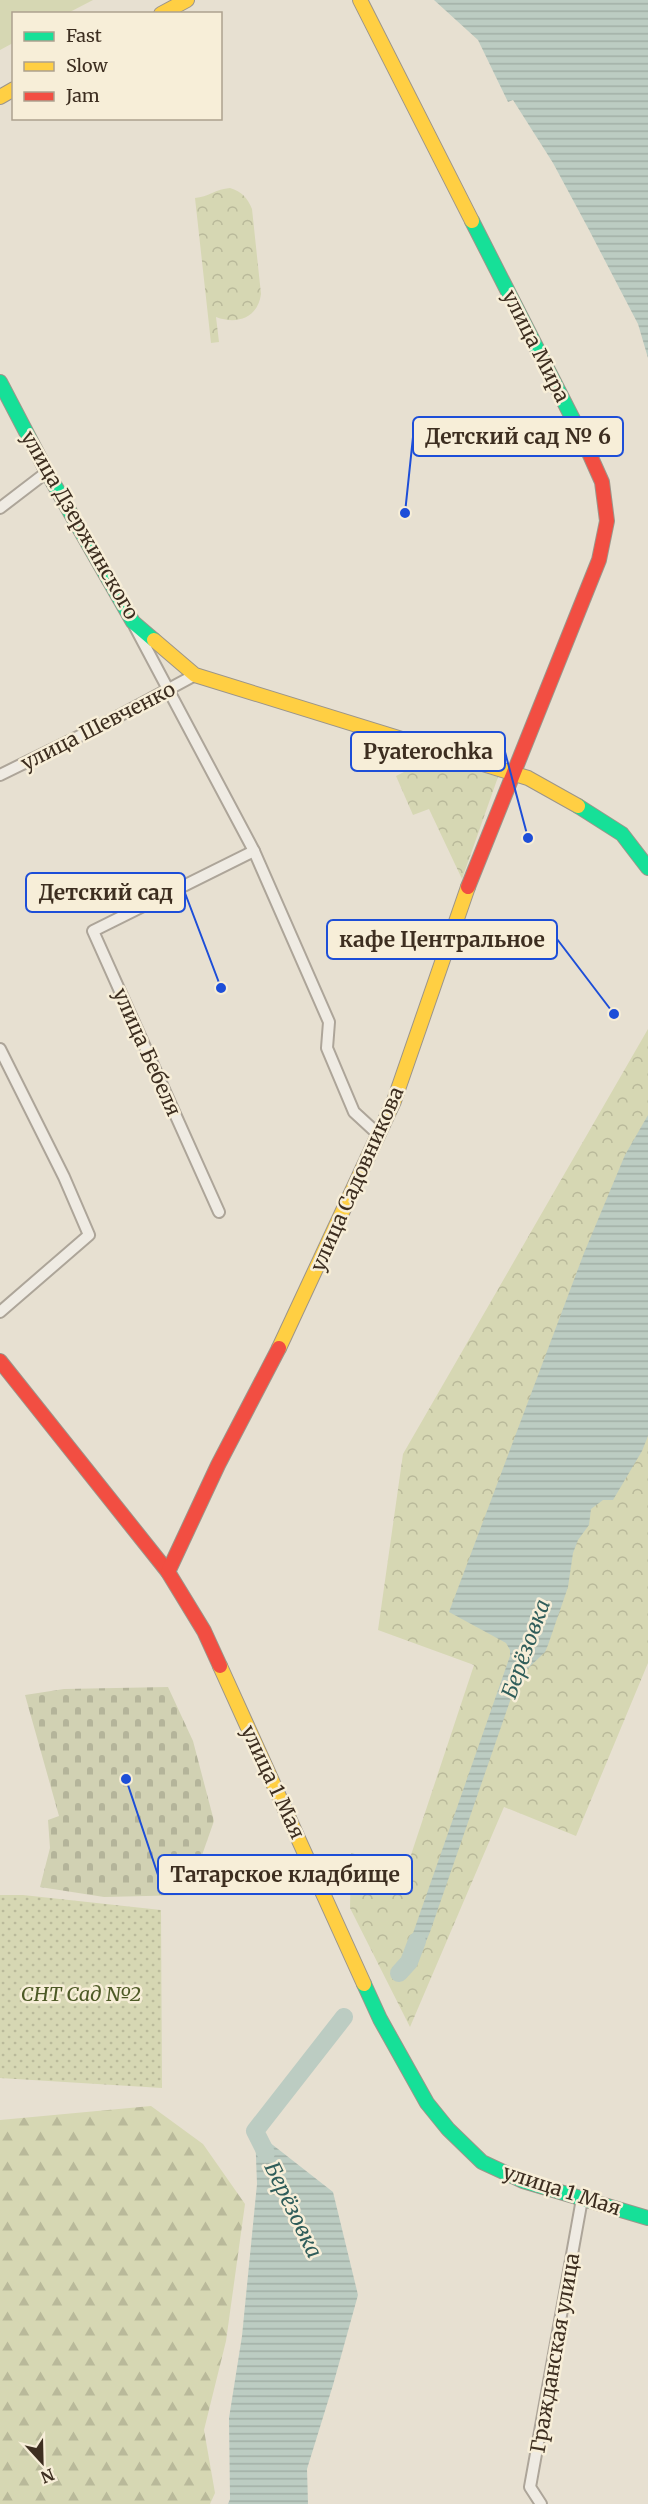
<svg xmlns="http://www.w3.org/2000/svg" width="648" height="2504" viewBox="0 0 648 2504" font-family="Merriweather,serif">
	<style>
		.grass { fill: url(#grass-dots) }
		.forest { fill: url(#forest-firs) }
		.cemetery { fill: url(#cemetery-stones) }
		.park { fill: url(#park-crowns) }
		.pitch { fill: #d6d7b3 }
		.water { fill: url(#water-rules) }
		.lines { fill: none; stroke-linecap: round; stroke-linejoin: round }
		.river { stroke: #bcccc2; stroke-width: 18 }
		.street-casing { stroke: #ada599; stroke-width: 14 }
		.fast-casing { stroke: #9c958a; stroke-width: 16 }
		.slow-casing { stroke: #9c958a; stroke-width: 16 }
		.jam-casing { stroke: #9c958a; stroke-width: 16 }
		.street { stroke: #efebe3; stroke-width: 10 }
		.fast { stroke: #16e098; stroke-width: 14 }
		.slow { stroke: #ffcf43; stroke-width: 14 }
		.jam { stroke: #f24e42; stroke-width: 14 }
		.labels { text-anchor: middle; stroke-width: 5; stroke-linejoin: round; paint-order: stroke }
		.street-label { font-size: 20px; fill: #3d2e20; stroke: #f7eed8 }
		.park-label { font-size: 20px; font-style: italic; fill: #4d5a26; stroke: #f7eed8 }
		.water-label { font-size: 21px; font-style: italic; fill: #2f5d5a; stroke: #f7eed8 }
		.leader { fill: none; stroke: #1d4ed8; stroke-width: 2 }
		.callout-dot { fill: #1d4ed8; stroke: #f7eed8; stroke-width: 2 }
		.callout { fill: #f7eed8; stroke: #1d4ed8; stroke-width: 2 }
		.callout-label { font-size: 21px; text-anchor: middle; font-weight: bold; fill: #3d2e20 }
	</style>
	<defs>
		<pattern id="grass-dots" width="8" height="8" patternUnits="userSpaceOnUse" patternTransform="scale(1.5)"><rect width="8" height="8" fill="#d6d7b3"/><path d="M2 2h.1M6 6h.1" fill="none" stroke="#b9b99a" stroke-width="1.8" stroke-linecap="round"/></pattern>
		<pattern id="forest-firs" width="22" height="20" patternUnits="userSpaceOnUse" patternTransform="scale(1.5)"><rect width="22" height="20" fill="#d6d7b3"/><path d="M5 1l3.5 6h-7zM16 11l3.5 6h-7z" fill="#b9b99a"/></pattern>
		<pattern id="cemetery-stones" width="16" height="16" patternUnits="userSpaceOnUse" patternTransform="scale(1.5)"><rect width="16" height="16" fill="#d1d1b3"/><path d="M2 7V4a2 2 0 0 1 4 0v3zM10 15v-3a2 2 0 0 1 4 0v3z" fill="#b4b49a"/></pattern>
		<pattern id="park-crowns" width="20" height="18" patternUnits="userSpaceOnUse" patternTransform="scale(1.5)"><rect width="20" height="18" fill="#d6d7b3"/><path d="M2 6a3 3 0 1 1 6 0M12 15a3 3 0 1 1 6 0" fill="none" stroke="#b9b99a"/></pattern>
		<pattern id="water-rules" width="6" height="5" patternUnits="userSpaceOnUse" patternTransform="scale(1.5)"><rect width="6" height="5" fill="#bcccc2"/><path d="M0 2.5h6" fill="none" stroke="#a2b0a6"/></pattern>
	</defs>
	<rect width="100%" height="100%" fill="#e7e0d1"/>
	<path class="grass" d="M0,1895h23l138,15 1,178 -162,-10z"/>
	<path class="forest" d="M151,2106l52,38 42,60 -19,137 -22,89 11,63 -5,11h-210v-384z"/>
	<path class="cemetery" d="M168,1687l25,54 21,80 -26,74 -84,2 -64,-10 10,-39 -2,-28 11,-4 -34,-121 39,-6z"/>
	<g class="park">
		<path d="M230,188c12,4 17,9 22,21l9,85c-3,24 -24,31 -45,23l3,25 -8,1 -16,-145c13,-1 21,-9 35,-10z"/>
		<path d="M434,757l64,20 -36,102 -33,-70 -16,6 -17,-39z"/>
		<path d="M648,1029v634l-72,173 -72,-29 -94,220 -60,-119 1,-55 56,14 67,-202 -96,-35 25,-176z"/>
	</g>
	<path class="pitch" d="M0,0h93l-25,13 -54,1 -1,29 -13,7z"/>
	<g class="water">
		<path d="M434,0h214v358l-10,-34 -50,-96 -35,-65 -40,-63 -5,2 -30,-62z"/>
		<path d="M648,1115v321l-6,15 -29,49h-10l-12,9 -2,16 -11,15 -5,13 -5,34 -20,58 -3,7 -27,26 -88,254 -14,33 -7,-3 -4,-6 105,-300v-6l-4,-7 -57,-31 135,-359 41,-98z"/>
		<path d="M255,2131l78,61 25,103 -25,90 -26,84 1,35h-80l2,-5 -1,-81 13,-82 15,-152z"/>
	</g>
	<g class="lines">
		<g class="river">
			<path d="M399,1973l10,-11 8,-21"/>
			<path d="M266,2153l-11,-22 89,-114"/>
		</g>
		<defs>
			<g id="street">
				<path d="M0,508l47,-36"/>
				<path d="M135,627l119,224 75,171 -2,26 27,64 25,23"/>
				<path d="M0,775l102,-50 93,-50"/>
				<path d="M0,1049l64,128 25,58 -89,77"/>
				<path d="M219,1212l-126,-281 161,-80"/>
				<path d="M541,2504l-11,-17 52,-288"/>
			</g>
			<g id="fast">
				<path d="M472,221l109,214"/>
				<path d="M0,382l47,90 86,150 21,18"/>
				<path d="M578,806l44,28 26,34"/>
				<path d="M364,1984l16,35 47,84 21,26 34,33 41,19 125,37"/>
			</g>
			<g id="slow">
				<path d="M360,0l112,221"/>
				<path d="M161,14l26,-14"/>
				<path d="M0,97l14,-8"/>
				<path d="M154,640l41,35 333,103 50,28"/>
				<path d="M279,1348l115,-247 74,-214"/>
				<path d="M220,1666l144,318"/>
			</g>
			<g id="jam">
				<path d="M468,887l131,-327 8,-39 -5,-39 -21,-47"/>
				<path d="M0,1361l168,211 36,59 16,35"/>
				<path d="M168,1572l50,-107 61,-117"/>
			</g>
		</defs>
		<use href="#street" class="street-casing"/>
		<use href="#fast" class="fast-casing"/>
		<use href="#slow" class="slow-casing"/>
		<use href="#jam" class="jam-casing"/>
		<use href="#street" class="street"/>
		<use href="#fast" class="fast"/>
		<use href="#slow" class="slow"/>
		<use href="#jam" class="jam"/>
	</g>
	<g class="labels">
		<g class="street-label">
			<text transform="translate(536 346) rotate(63)" y="7">улица Мира</text>
			<text transform="translate(80 525) rotate(60)" y="7">улица Дзержинского</text>
			<text transform="translate(98 726) rotate(-27)" y="7">улица Шевченко</text>
			<text transform="translate(147 1052) rotate(66)" y="7">улица Бебеля</text>
			<text transform="translate(357 1179) rotate(-66)" y="7">улица Садовникова</text>
			<text transform="translate(273 1782) rotate(65)" y="7">улица 1 Мая</text>
			<text transform="translate(562 2190) rotate(18)" y="7">улица 1 Мая</text>
			<text transform="translate(555 2353) rotate(-80)" y="7">Гражданская улица</text>
		</g>
		<g class="park-label">
			<text x="81" y="2001">СНТ Сад №2</text>
		</g>
		<g class="water-label">
			<text transform="translate(526 1649) rotate(-70)" y="7">Берёзовка</text>
			<text transform="translate(293 2210) rotate(64)" y="7">Берёзовка</text>
		</g>
	</g>
	<path class="leader" d="M405 513L413 437M528 838L505 752M221 988L185 893M614 1014L557 939M126 1779L158 1875"/>
	<g class="callout-dot">
		<circle cx="405" cy="513" r="6"/>
		<circle cx="528" cy="838" r="6"/>
		<circle cx="221" cy="988" r="6"/>
		<circle cx="614" cy="1014" r="6"/>
		<circle cx="126" cy="1779" r="6"/>
	</g>
	<g class="callout">
		<rect x="413" y="417" width="210" height="39" rx="6"/>
		<rect x="351" y="732" width="154" height="39" rx="6"/>
		<rect x="26" y="873" width="159" height="39" rx="6"/>
		<rect x="327" y="920" width="230" height="39" rx="6"/>
		<rect x="158" y="1855" width="254" height="39" rx="6"/>
	</g>
	<g class="callout-label">
		<text x="518" y="444">Детский сад № 6</text>
		<text x="428" y="759">Pyaterochka</text>
		<text x="106" y="900">Детский сад</text>
		<text x="442" y="947">кафе Центральное</text>
		<text x="285" y="1882">Татарское кладбище</text>
	</g>
	<rect x="12" y="12" width="210" height="108" fill="#f7eed8" stroke="#ada18e" stroke-width="1.5"/>
	<rect x="24" y="32" width="30" height="9" fill="#16e098" stroke="#ada18e" stroke-width="1.5"/>
	<text x="66" y="42" font-size="18" fill="#3d2e20">Fast</text>
	<rect x="24" y="62" width="30" height="9" fill="#ffcf43" stroke="#ada18e" stroke-width="1.5"/>
	<text x="66" y="72" font-size="18" fill="#3d2e20">Slow</text>
	<rect x="24" y="92" width="30" height="9" fill="#f24e42" stroke="#ada18e" stroke-width="1.5"/>
	<text x="66" y="102" font-size="18" fill="#3d2e20">Jam</text>
	<g transform="translate(42 2462) rotate(158)" stroke="#f7eed8" stroke-width="4.5" paint-order="stroke">
	<path d="M0-4.5L10 22L0 15L-10 22Z" fill="#3d2e20"/>
	<text y="-9" font-size="16" font-weight="bold" text-anchor="middle" fill="#3d2e20">N</text>
	</g>
</svg>
